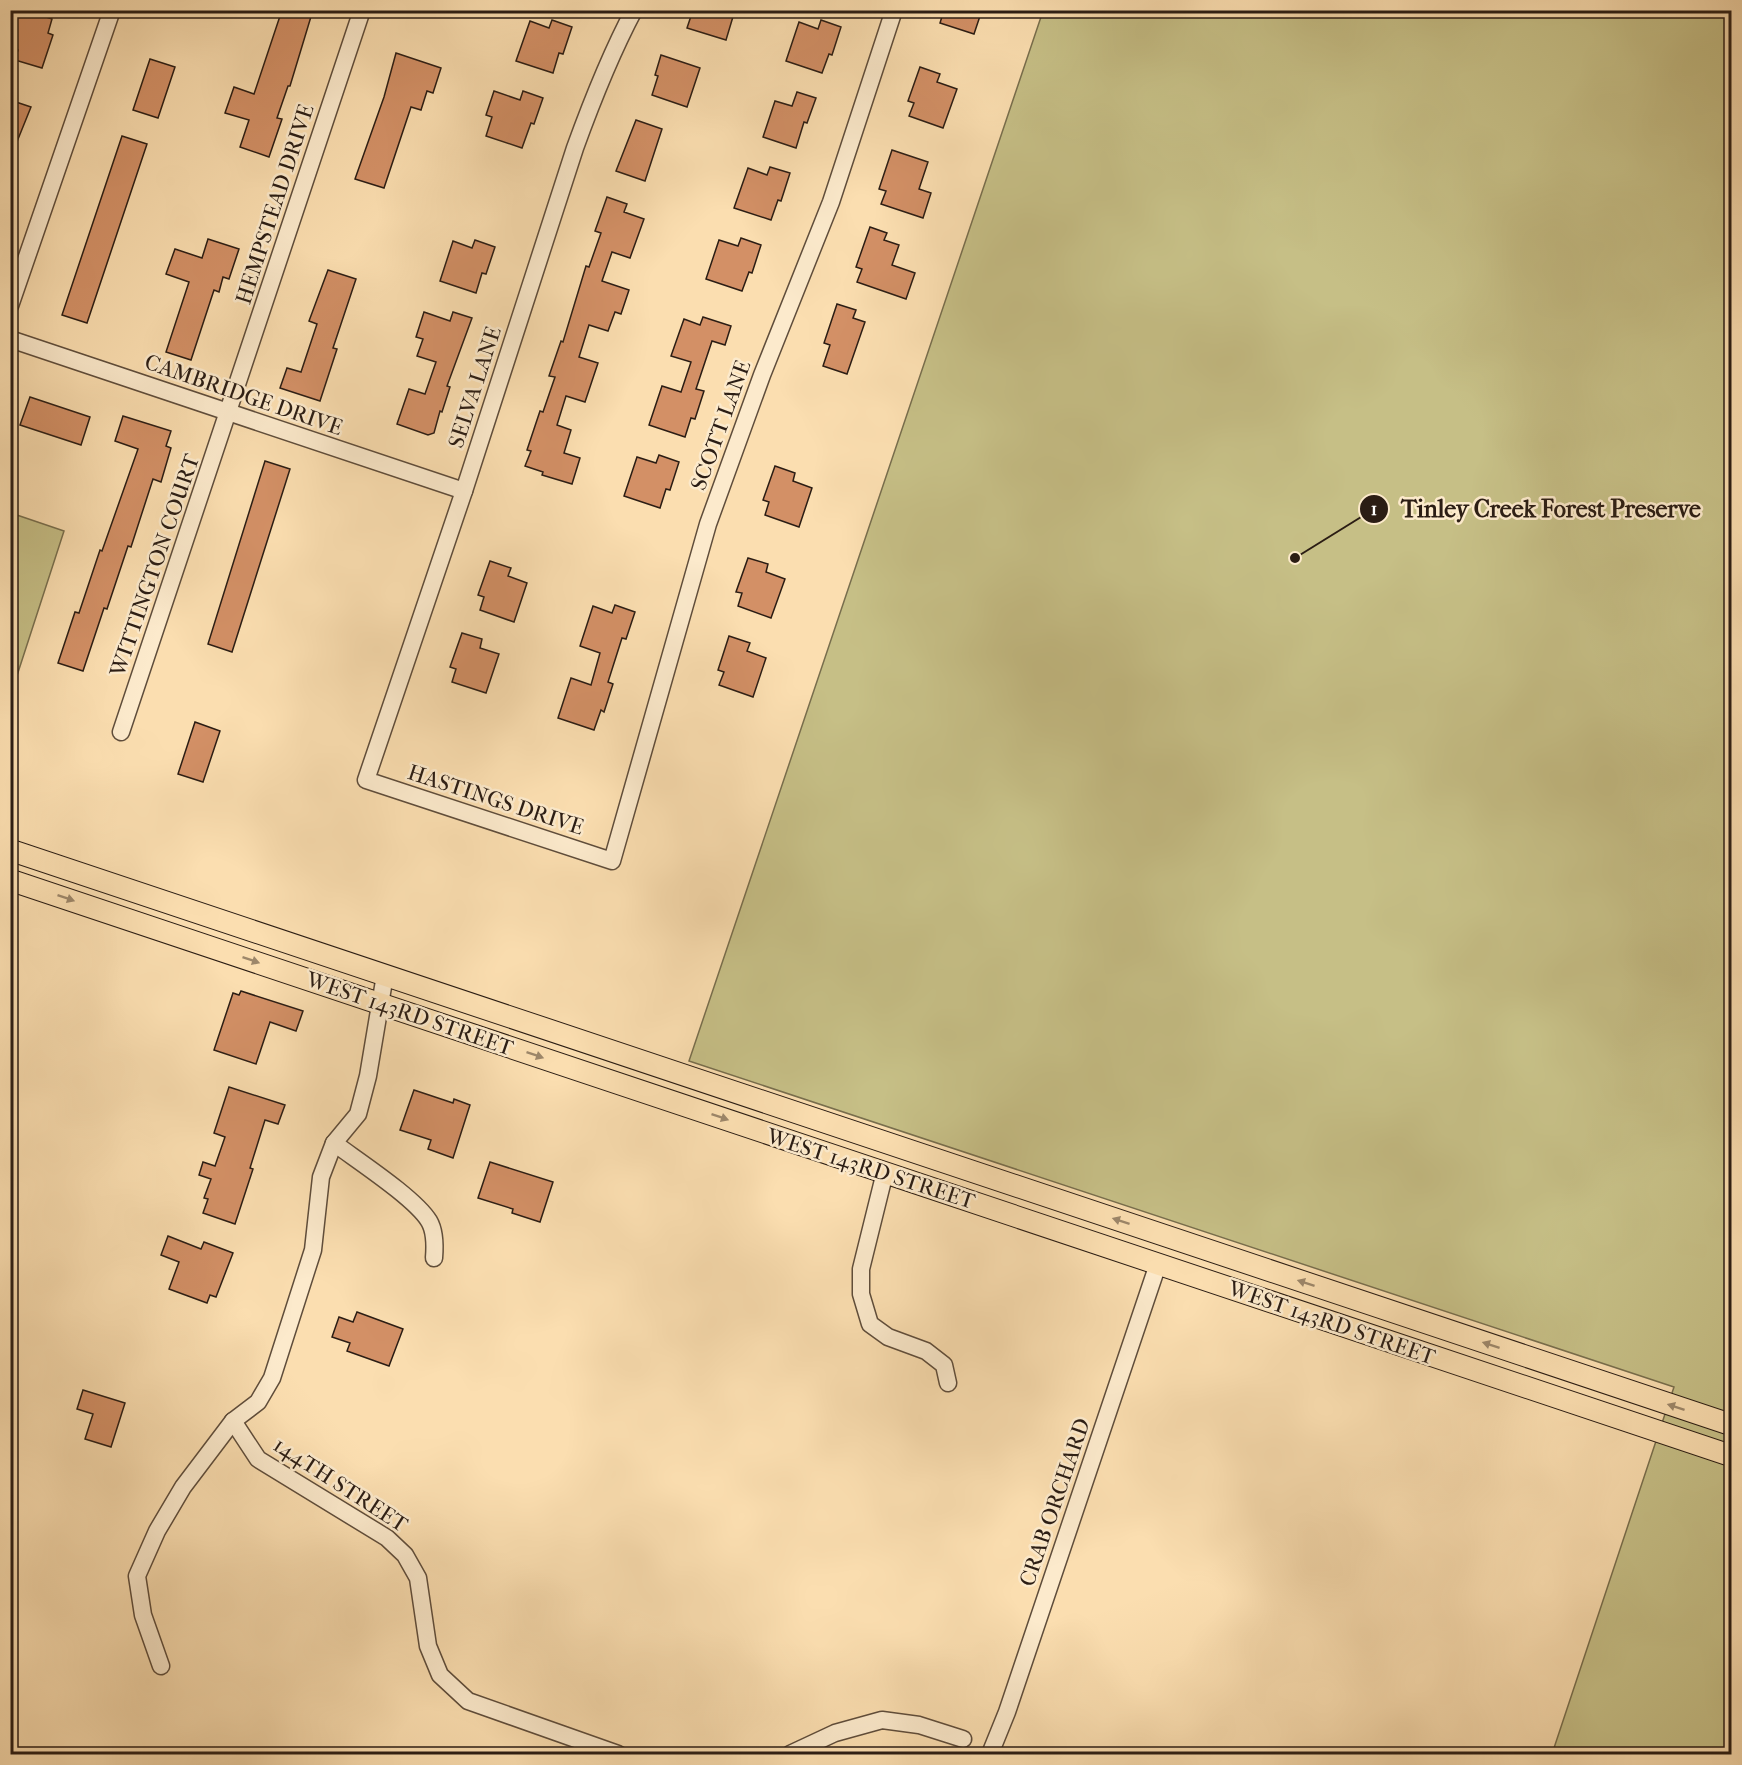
<svg xmlns="http://www.w3.org/2000/svg" width="1742" height="1765" viewBox="0 0 1742 1765" font-family="'IM FELL French Canon',serif">
	<style>
		.green { fill: #c6bf86; stroke: #786e4d; stroke-width: 1.5 }
		.building { fill: #d39066; stroke: #2b1d14; stroke-width: 1.5 }
		.lines { fill: none; stroke-linecap: round; stroke-linejoin: round }
		.minor-casing { stroke: #5f4d3b; stroke-width: 19 }
		.major-casing { stroke: #2b1d14; stroke-width: 23 }
		.minor { stroke: #fceacc; stroke-width: 16 }
		.major { stroke: #fbdeb0; stroke-width: 21 }
		.oneway { fill: #9d876a }
		.labels { text-anchor: middle; stroke-width: 5; stroke-linejoin: round; paint-order: stroke }
		.street-label { font-size: 22px; fill: #2b1d14; stroke: #fceacc }
		.leader { fill: none; stroke: #2b1d14; stroke-width: 2 }
		.callout-dot { fill: #2b1d14; stroke: #fceacc; stroke-width: 2 }
		.mark-label { font-size: 18px; text-anchor: middle; font-weight: bold; fill: #fff }
		.callout-label { font-size: 24px; text-anchor: middle; font-weight: bold; fill: #2b1d14; stroke: #fceacc; stroke-width: 5; stroke-linejoin: round; paint-order: stroke }
	</style>
	<rect width="100%" height="100%" fill="#fbdeb0"/>
	<filter id="stains"><feTurbulence type="fractalNoise" baseFrequency=".00333" numOctaves="4"/><feColorMatrix values="0 0 0 0 .2 0 0 0 0 .09 0 0 0 0 .02 0 0 0 .5 -.17"/></filter>
	<radialGradient id="worn" r=".72"><stop offset=".6" stop-color="#630" stop-opacity="0"/><stop offset="1" stop-color="#630" stop-opacity=".3"/></radialGradient>
	<g class="green">
		<path d="M1043,11h688v1743h-179l122,-367 -985,-326z"/>
		<path d="M11,513l53,18 -53,163 -1,-181z"/>
	</g>
	<g class="building">
		<path d="M19,10h7l26,9 -4,14 5,2 -11,33 -27,-8 3,-10 -8,-2v-11z"/>
		<path d="M282,10h31l-23,76h-2l-11,32 5,1 -13,38 -29,-10 9,-27 -24,-7 9,-26 20,7z"/>
		<path d="M693,10h42l-9,30 -39,-12z"/>
		<path d="M944,10h38l-8,24 -34,-11z"/>
		<path d="M552,20l20,7 -9,27 -4,-1 -6,20 -37,-12 14,-40 19,7z"/>
		<path d="M821,20l20,7 -9,28 -3,-1 -7,19 -36,-12 13,-39 19,7z"/>
		<path d="M396,53l45,15 -8,25 -6,-2 -6,19 -10,-3 -27,81 -29,-9 29,-82z"/>
		<path d="M661,55l39,13 -13,39 -35,-12 6,-19 -3,-1z"/>
		<path d="M150,59l25,8 -17,51 -25,-8z"/>
		<path d="M920,67l20,7 -3,8 20,7 -14,39 -34,-12 5,-13 -6,-2z"/>
		<path d="M494,91l26,9 3,-9 20,7 -9,26 -3,-1 -9,25 -36,-12 6,-19 -6,-2z"/>
		<path d="M797,92l19,6 -9,25 -3,-1 -8,26 -33,-11 12,-36 17,5z"/>
		<path d="M10,100l21,7 -19,47h-2z"/>
		<path d="M636,120l26,9 -17,52 -29,-10z"/>
		<path d="M122,136l25,8 -60,179 -25,-8z"/>
		<path d="M892,150l36,12 -9,27 12,4 -8,25 -42,-14 5,-13 -7,-2z"/>
		<path d="M770,167l20,6 -9,28 -3,-1 -7,20 -37,-12 14,-40 19,7z"/>
		<path d="M607,197l20,7 -3,8 20,7 -14,39 -18,-6 -10,29 27,9 -8,24 -6,-2 -7,19 -19,-6 -10,32 19,6 -13,39 -19,-6 -9,29 14,5 -7,23 16,5 -8,26 -30,-9 1,-3 -18,-6 6,-15 -4,-1 13,-39 3,1 12,-35 -6,-1 12,-35 2,1 23,-76 3,1 12,-34 -6,-2z"/>
		<path d="M870,227l17,6 -3,7 15,5 -7,20 23,8 -9,26 -49,-17 5,-13 -6,-2z"/>
		<path d="M741,238l20,7 -9,28 -3,-1 -7,19 -36,-12 13,-39 19,6z"/>
		<path d="M208,239l31,10 -10,30 -6,-2 -4,15 -5,-2 -23,70 -25,-8 23,-70 -23,-8 9,-25 27,9z"/>
		<path d="M475,240l20,7 -9,27 -4,-1 -6,20 -36,-12 13,-40 19,7z"/>
		<path d="M328,270l28,9 -23,69 4,1 -17,52 -40,-13 7,-20 14,4 16,-48 -8,-3z"/>
		<path d="M837,304l19,6 -3,8 12,4 -18,52 -24,-8 7,-21 -6,-2z"/>
		<path d="M424,312l26,9 3,-9 19,6 -25,68 3,1 -8,25 -2,-1 -6,22 -6,2 -31,-11 12,-35 16,5 11,-32 -19,-6 6,-17 -7,-2z"/>
		<path d="M703,317l28,9 -6,19 -13,-4 -16,48 8,2 -9,28 -4,-1 -6,19 -36,-12 13,-39 19,6 10,-30 -20,-6 13,-37 16,6z"/>
		<path d="M30,397l60,20 -9,28 -61,-20z"/>
		<path d="M123,416l48,15 -5,15 5,2 -10,34 -8,-3 -22,68 -3,-1 -21,63 -3,-1 -21,63 -25,-8 17,-51 4,1 21,-63 2,1 36,-102 -23,-8z"/>
		<path d="M659,455l20,7 -9,28 -4,-1 -6,19 -36,-12 13,-39 19,6z"/>
		<path d="M265,461l25,8 -58,183 -24,-8z"/>
		<path d="M775,466l20,7 -2,8 19,7 -13,39 -34,-12 4,-13 -6,-2z"/>
		<path d="M748,558l20,6 -2,8 19,7 -14,39 -33,-12 4,-13 -6,-1z"/>
		<path d="M490,561l21,7 -3,8 19,7 -13,39 -34,-12 4,-13 -6,-2z"/>
		<path d="M615,605l20,7 -9,27 -4,-1 -14,44 5,2 -9,28 -3,-2 -7,20 -36,-12 13,-40 20,7 9,-32 -20,-7 13,-40 19,7z"/>
		<path d="M462,633l20,6 -2,9 19,6 -13,39 -34,-11 4,-13 -6,-2z"/>
		<path d="M729,636l21,7 -3,8 19,7 -13,39 -34,-12 5,-13 -6,-2z"/>
		<path d="M195,722l25,9 -17,51 -25,-8z"/>
		<path d="M241,991l62,20 -7,20 -26,-9 -14,42 -42,-14 19,-57 6,2z"/>
		<path d="M229,1087l56,18 -7,19 -13,-4 -15,48 3,1 -18,55 -32,-11 5,-14 -4,-1 7,-19 -12,-4 4,-13 12,4 10,-29 -11,-4z"/>
		<path d="M414,1090l39,13 1,-4 16,6 -17,53 -25,-9 3,-9 -31,-10z"/>
		<path d="M490,1162l63,20 -13,40 -28,-9 1,-4 -35,-11z"/>
		<path d="M168,1236l33,13 3,-7 29,11 -17,44 -6,-2 -3,8 -38,-14 10,-27 -18,-7z"/>
		<path d="M357,1312l46,17 -14,37 -42,-15 3,-8 -18,-6 7,-20 14,5z"/>
		<path d="M83,1390l42,13 -14,44 -26,-8 8,-25 -16,-5z"/>
	</g>
	<g class="lines">
		<defs>
			<g id="minor">
				<path d="M634,10c-24,45 -42,91 -59,138l-111,343 -98,289 246,81 96,-337 54,-149 69,-173 63,-192"/>
				<path d="M10,306l102,-296"/>
				<path d="M10,339l454,152"/>
				<path d="M121,732l241,-722"/>
				<path d="M334,1143c24,18 81,55 95,78 6,10 6,25 5,37"/>
				<path d="M885,1172l-24,97v25l9,30 18,13 38,14 18,14 4,18"/>
				<path d="M233,1421l25,38 129,79 18,17 13,23 10,68 12,29 28,26 150,53"/>
				<path d="M161,1666l-18,-51 -6,-39 20,-45 26,-44 50,-66 25,-19 14,-24 41,-128 8,-73 13,-34 24,-29 10,-38 17,-101"/>
				<path d="M790,1754l45,-21 47,-13 37,5 44,14"/>
				<path d="M990,1754l17,-42 151,-448"/>
			</g>
			<g id="major">
				<path d="M10,850l1722,575"/>
				<path d="M10,880l1722,576"/>
			</g>
		</defs>
		<use href="#minor" class="minor-casing"/>
		<use href="#major" class="major-casing"/>
		<use href="#minor" class="minor"/>
		<use href="#major" class="major"/>
	</g>
	<defs><path id="oneway-solid" d="M-6-.8H1V-3.2L6.5 0L1 3.2V.8H-6Z" transform="scale(1.5)"/></defs>
	<g class="oneway">
		<use href="#oneway-solid" transform="translate(66 898) rotate(19)"/>
		<use href="#oneway-solid" transform="translate(251 960) rotate(19)"/>
		<use href="#oneway-solid" transform="translate(535 1055) rotate(19)"/>
		<use href="#oneway-solid" transform="translate(720 1117) rotate(19)"/>
		<use href="#oneway-solid" transform="translate(1121 1221) rotate(-162)"/>
		<use href="#oneway-solid" transform="translate(1306 1283) rotate(-162)"/>
		<use href="#oneway-solid" transform="translate(1491 1345) rotate(-162)"/>
		<use href="#oneway-solid" transform="translate(1676 1407) rotate(-162)"/>
	</g>
	<g class="labels">
		<g class="street-label">
			<text transform="translate(274 204) rotate(-72)" y="8">HEMPSTEAD DRIVE</text>
			<text transform="translate(474 387) rotate(-72)" y="8">SELVA LANE</text>
			<text transform="translate(244 394) rotate(19)" y="8">CAMBRIDGE DRIVE</text>
			<text transform="translate(720 425) rotate(-70)" y="8">SCOTT LANE</text>
			<text transform="translate(154 565) rotate(-71)" y="8">WITTINGTON COURT</text>
			<text transform="translate(496 799) rotate(18)" y="8">HASTINGS DRIVE</text>
			<text transform="translate(410 1013) rotate(19)" y="8">WEST 143RD STREET</text>
			<text transform="translate(871 1168) rotate(18)" y="8">WEST 143RD STREET</text>
			<text transform="translate(1332 1322) rotate(19)" y="8">WEST 143RD STREET</text>
			<text transform="translate(341 1484) rotate(33)" y="8">144TH STREET</text>
			<text transform="translate(1054 1502) rotate(-71)" y="8">CRAB ORCHARD</text>
		</g>
	</g>
	<path class="leader" d="M1295 558L1374 509"/>
	<g class="callout-dot">
		<circle cx="1295" cy="558" r="6"/>
		<circle cx="1374" cy="509" r="15"/>
	</g>
	<g class="mark-label">
		<text x="1374" y="515">1</text>
	</g>
	<g class="callout-label">
		<text x="1551" y="517">Tinley Creek Forest Preserve</text>
	</g>
	<rect width="1742" height="1765" fill="none" stroke="#fbdeb0" stroke-width="36"/>
	<rect x="12" y="12" width="1718" height="1741" fill="none" stroke="#2b1d14" stroke-width="3"/>
	<rect x="18" y="18" width="1706" height="1729" fill="none" stroke="#2b1d14" stroke-width="1.5"/>
	<rect width="100%" height="100%" filter="url(#stains)"/>
	<rect width="100%" height="100%" fill="url(#worn)"/>
</svg>
